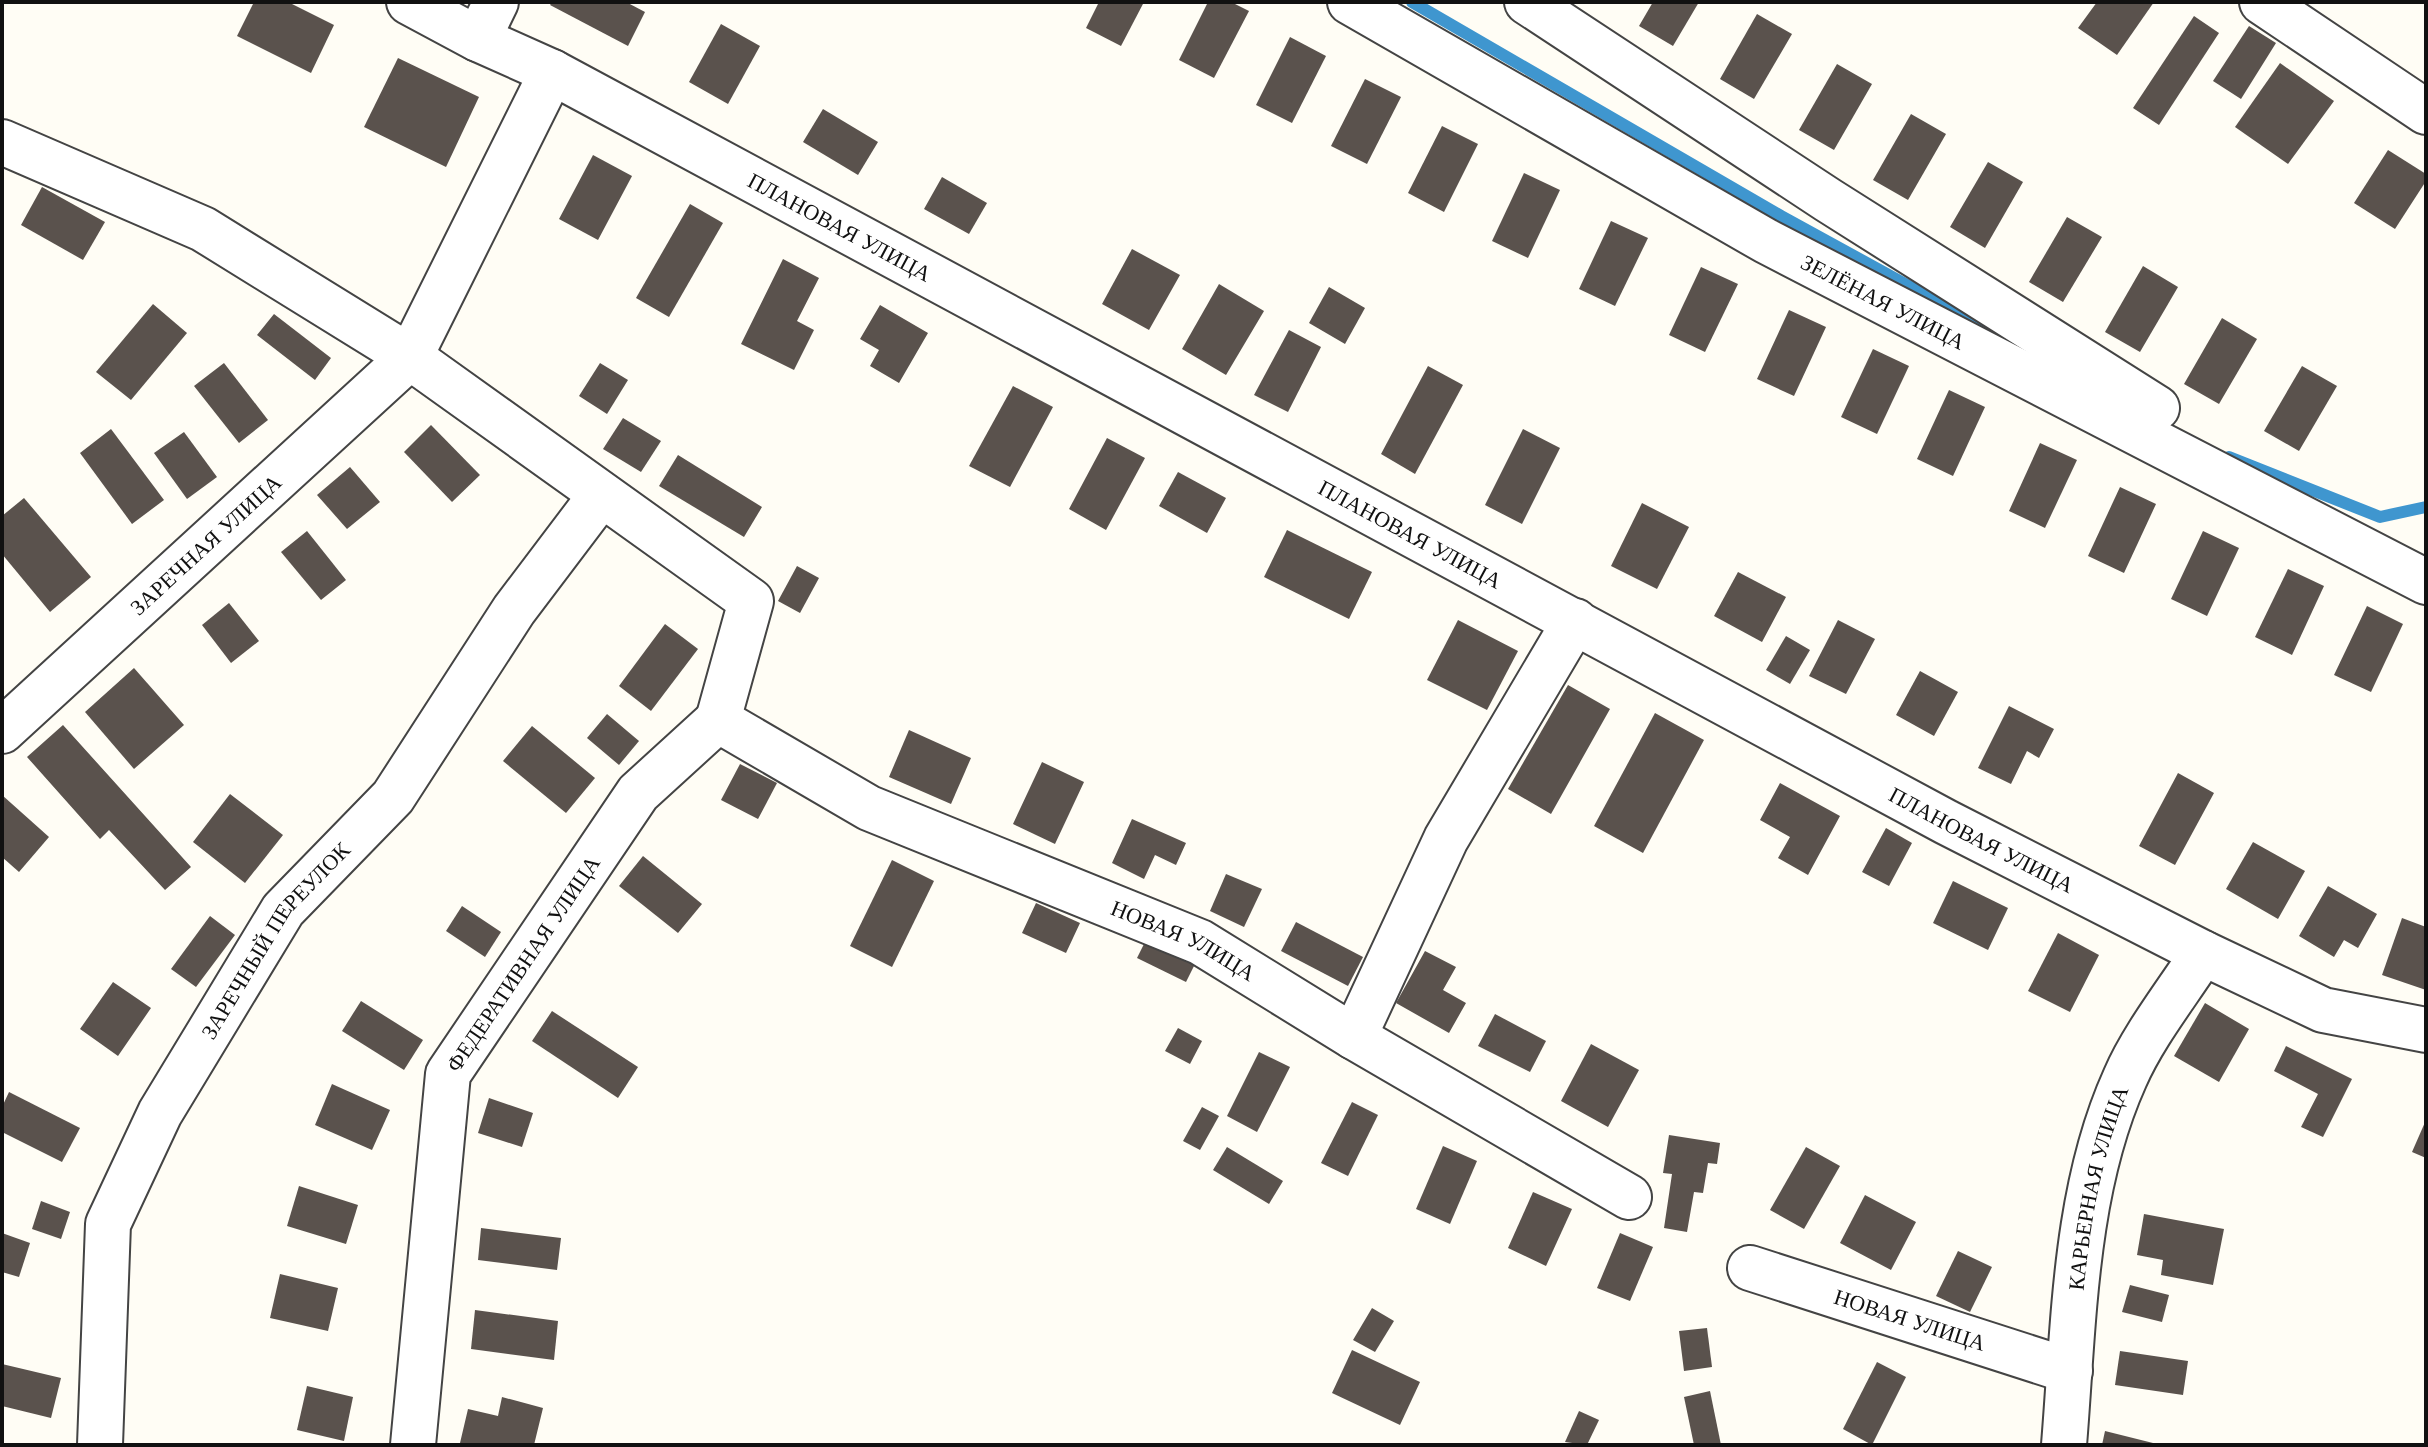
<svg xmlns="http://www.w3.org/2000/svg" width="2428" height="1447" viewBox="0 0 2428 1447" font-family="'Libre Baskerville',serif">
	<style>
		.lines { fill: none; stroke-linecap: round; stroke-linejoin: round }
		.stream { stroke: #3f96cf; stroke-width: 12 }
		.building { fill: #5a524d }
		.minor-casing { stroke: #444; stroke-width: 48 }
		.minor { stroke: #fff; stroke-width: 44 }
		.labels { text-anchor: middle; stroke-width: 8; stroke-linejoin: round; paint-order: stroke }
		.street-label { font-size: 22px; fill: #111; stroke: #fff }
	</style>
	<rect width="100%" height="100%" fill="#fffdf5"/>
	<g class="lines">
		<g class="stream">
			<path d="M1412,2l369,214 248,136"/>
			<path d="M2229,457l151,60 46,-10"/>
		</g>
	</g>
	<g class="building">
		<path d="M254,2h34l46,23 -23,48 -74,-37z"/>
		<path d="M552,2h74l19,10 -17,34 -78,-41z"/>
		<path d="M1099,2h45l-23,44 -35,-18z"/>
		<path d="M1208,2h23l18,9 -35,67 -35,-18z"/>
		<path d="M1653,2h46l-26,44 -34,-20z"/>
		<path d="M2097,2h57l-37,53 -39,-27z"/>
		<path d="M1757,14l35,20 -38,65 -34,-20z"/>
		<path d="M2194,16l25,17 -60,92 -26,-17z"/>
		<path d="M721,24l39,22 -32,58 -39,-22z"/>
		<path d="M2249,26l27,17 -35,56 -28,-18z"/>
		<path d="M1290,37l36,19 -34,67 -36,-18z"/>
		<path d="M398,58l81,39 -33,70 -82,-40z"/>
		<path d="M2280,63l54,38 -46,63 -53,-37z"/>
		<path d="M1837,64l35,20 -38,66 -35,-20z"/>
		<path d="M1365,79l36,18 -34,67 -36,-18z"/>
		<path d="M823,109l55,33 -20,33 -55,-33z"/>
		<path d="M1911,114l35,20 -38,66 -35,-20z"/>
		<path d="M1442,126l36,18 -34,68 -36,-19z"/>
		<path d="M2388,150l38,24v7l-31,48 -41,-26z"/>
		<path d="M593,155l39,21 -34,64 -39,-21z"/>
		<path d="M1988,162l35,20 -38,66 -35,-21z"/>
		<path d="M1524,173l36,17 -32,68 -36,-17z"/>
		<path d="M942,177l45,26 -18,31 -45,-25z"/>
		<path d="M42,187l63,35 -22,38 -62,-35z"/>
		<path d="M690,204l33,19 -54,94 -33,-19z"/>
		<path d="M2067,217l35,20 -39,65 -34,-20z"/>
		<path d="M1611,221l37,17 -33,68 -36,-17z"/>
		<path d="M1132,249l48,26 -31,55 -47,-26z"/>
		<path d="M783,259l36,19 -22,43 17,9 -20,40 -53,-26z"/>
		<path d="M2143,266l35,21 -38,65 -35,-20z"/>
		<path d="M1701,267l37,17 -33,68 -36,-17z"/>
		<path d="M1219,284l45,27 -38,64 -44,-26z"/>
		<path d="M1329,287l36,21 -20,36 -36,-21z"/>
		<path d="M153,304l34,29 -56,67 -35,-28z"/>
		<path d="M880,305l48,28 -29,50 -29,-17 9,-16 -19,-11z"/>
		<path d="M1789,310l37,17 -32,69 -37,-17z"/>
		<path d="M274,314l57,44 -16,22 -58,-45z"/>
		<path d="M2222,318l35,21 -38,65 -35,-20z"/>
		<path d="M1289,330l32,17 -33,65 -34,-17z"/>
		<path d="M1873,349l36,17 -32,68 -36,-17z"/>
		<path d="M224,363l44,57 -29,23 -45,-57z"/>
		<path d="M600,363l28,17 -21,34 -28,-18z"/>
		<path d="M1428,366l35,19 -48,89 -34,-20z"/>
		<path d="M2302,366l35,20 -38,65 -35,-20z"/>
		<path d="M1013,386l40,21 -43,80 -41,-21z"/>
		<path d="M1949,390l36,17 -32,69 -36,-17z"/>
		<path d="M623,418l38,23 -20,31 -38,-23z"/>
		<path d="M431,425l49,50 -28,27 -48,-50z"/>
		<path d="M111,429l53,71 -32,24 -52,-71z"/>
		<path d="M1523,429l37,19 -38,76 -37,-19z"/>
		<path d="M184,432l33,45 -30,22 -33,-46z"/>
		<path d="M1107,438l38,20 -39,72 -37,-21z"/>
		<path d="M2040,443l37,17 -32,68 -36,-17z"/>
		<path d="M678,455l84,52 -18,30 -85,-51z"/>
		<path d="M350,467l30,35 -33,27 -30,-34z"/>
		<path d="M1178,472l48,26 -19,35 -48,-27z"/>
		<path d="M2120,487l36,17 -32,69 -36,-17z"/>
		<path d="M24,498l67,79 -41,35 -48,-58v-38z"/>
		<path d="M1642,503l47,24 -32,62 -46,-23z"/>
		<path d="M1287,530l85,42 -23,47 -85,-42z"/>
		<path d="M307,531l39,49 -25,20 -40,-48z"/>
		<path d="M2203,531l36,17 -32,68 -36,-17z"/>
		<path d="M797,566l22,12 -19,35 -22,-12z"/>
		<path d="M2288,569l36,17 -32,69 -37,-18z"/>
		<path d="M1738,572l48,25 -24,45 -48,-26z"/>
		<path d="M229,603l30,38 -28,22 -29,-38z"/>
		<path d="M2367,606l36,18 -32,68 -37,-17z"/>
		<path d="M1458,620l60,31 -31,59 -60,-30z"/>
		<path d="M1838,620l37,19 -29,55 -37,-18z"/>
		<path d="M665,624l33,25 -47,62 -32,-25z"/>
		<path d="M1786,636l24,14 -20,34 -24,-14z"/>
		<path d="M134,668l50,57 -50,44 -49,-57z"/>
		<path d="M1920,671l38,21 -24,44 -38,-21z"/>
		<path d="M1568,685l42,24 -59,105 -43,-25z"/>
		<path d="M2009,706l45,23 -15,29 -12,-7 -16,33 -33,-16z"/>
		<path d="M1655,713l49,27 -61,113 -49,-27z"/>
		<path d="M607,714l32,27 -20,24 -32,-27z"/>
		<path d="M63,725l128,142 -26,23 -56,-60 -9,9 -73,-82z"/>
		<path d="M532,726l63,52 -29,35 -63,-52z"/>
		<path d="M909,730l62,28 -20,46 -62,-27z"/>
		<path d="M1042,762l42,20 -29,62 -42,-20z"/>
		<path d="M740,764l37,19 -19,36 -37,-19z"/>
		<path d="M2178,773l36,20 -39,72 -36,-19z"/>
		<path d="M1780,783l60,33 -32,59 -30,-17 12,-21 -30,-17z"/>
		<path d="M230,794l53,41 -38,48 -52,-41z"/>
		<path d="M2,795l47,42 -30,35 -17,-15z"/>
		<path d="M1132,819l54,24 -10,22 -21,-10 -11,24 -32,-16z"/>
		<path d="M1886,828l26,15 -23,43 -27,-14z"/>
		<path d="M2253,842l52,29 -27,48 -52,-30z"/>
		<path d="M643,856l59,48 -24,29 -59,-47z"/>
		<path d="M892,860l42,21 -42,86 -42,-21z"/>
		<path d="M1226,874l36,15 -18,38 -34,-16z"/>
		<path d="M1953,881l55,27 -20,42 -55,-27z"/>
		<path d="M2328,886l49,28 -19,34 -14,-8 -10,17 -35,-21z"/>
		<path d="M1036,903l44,20 -14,30 -44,-20z"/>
		<path d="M462,906l39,26 -16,25 -39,-26z"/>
		<path d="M210,916l25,19 -39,52 -25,-18z"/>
		<path d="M2402,918l24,9v63l-44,-15z"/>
		<path d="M1296,922l67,35 -15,29 -67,-35z"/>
		<path d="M2058,933l41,22 -29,57 -42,-21z"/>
		<path d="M1146,940l49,24 -9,18 -49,-24z"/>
		<path d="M1425,951l31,16 -13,23 23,13 -17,30 -53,-30z"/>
		<path d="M113,982l38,26 -33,48 -38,-27z"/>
		<path d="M361,1001l62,39 -19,30 -62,-39z"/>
		<path d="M2205,1003l44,26 -30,53 -45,-26z"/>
		<path d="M552,1011l86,56 -20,31 -86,-57z"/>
		<path d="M1495,1014l51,27 -16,31 -52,-26z"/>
		<path d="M1178,1028l24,13 -12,23 -25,-13z"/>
		<path d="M1591,1044l48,26 -31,57 -47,-26z"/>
		<path d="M2286,1046l66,33 -29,58 -22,-10 17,-33 -44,-23z"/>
		<path d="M1259,1052l31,15 -33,65 -30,-16z"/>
		<path d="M332,1084l58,26 -18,40 -57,-25z"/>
		<path d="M9,1092l71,36 -18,34 -60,-30v-25z"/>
		<path d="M489,1098l44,15 -11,34 -44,-14z"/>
		<path d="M1352,1102l26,13 -30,61 -27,-13z"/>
		<path d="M1202,1107l17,9 -19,34 -17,-9z"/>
		<path d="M2426,1120v38l-14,-6z"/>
		<path d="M1669,1135l51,8 -3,21 -9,-1 -5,30 -9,-1 -7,40 -23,-4 8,-54 -9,-1z"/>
		<path d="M1443,1146l34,15 -27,63 -34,-15z"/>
		<path d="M1227,1147l56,34 -14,23 -56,-34z"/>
		<path d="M1806,1147l34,19 -36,63 -34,-19z"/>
		<path d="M299,1186l59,19 -12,39 -59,-18z"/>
		<path d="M1533,1192l39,17 -26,57 -38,-18z"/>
		<path d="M1865,1195l51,27 -25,48 -51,-27z"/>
		<path d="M41,1201l29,11 -9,27 -29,-10z"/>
		<path d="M2144,1214l80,15 -11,56 -52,-10 2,-15 -26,-5z"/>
		<path d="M481,1228l80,10 -4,32 -79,-10z"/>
		<path d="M2,1233l28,10 -11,34 -17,-5z"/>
		<path d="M1620,1233l33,14 -23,54 -33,-13z"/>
		<path d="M1958,1251l34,16 -22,45 -34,-16z"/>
		<path d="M280,1274l58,14 -10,43 -58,-13z"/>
		<path d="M2130,1285l39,10 -7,27 -40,-10z"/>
		<path d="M1372,1308l22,13 -19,31 -22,-12z"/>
		<path d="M475,1310l83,11 -4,39 -83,-11z"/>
		<path d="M1707,1328l5,39 -28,4 -5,-40z"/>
		<path d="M1352,1350l68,32 -20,43 -68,-32z"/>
		<path d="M2120,1351l68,10 -5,34 -68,-10z"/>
		<path d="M1877,1362l29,15 -34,68 -29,-16z"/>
		<path d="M2,1364l59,14 -10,40 -49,-12z"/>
		<path d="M307,1386l46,11 -9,44 -47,-11z"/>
		<path d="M1710,1391l11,54h-27l-10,-48z"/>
		<path d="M502,1397l41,11 -9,37 -74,-2 8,-34 30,7z"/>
		<path d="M1579,1411l20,9 -12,25 -22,-3z"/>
		<path d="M2105,1431l52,13 -1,1h-54z"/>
	</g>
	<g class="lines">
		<defs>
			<g id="minor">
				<path id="s1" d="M409,2l69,37 74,33 1394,750 257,131 120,57 103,20"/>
				<path id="s2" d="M1350,2l416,239 660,341"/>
				<path d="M1527,2l301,198 329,208"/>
				<path d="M2262,2l164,110"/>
				<path d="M478,39l18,-37"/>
				<path d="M2,142l201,87 207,128 341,244 -33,119"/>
				<path id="s3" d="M718,720l151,88 331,134 154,95 275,160"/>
				<path id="s4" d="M2,731l408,-374 142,-285"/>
				<path d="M1354,1037l92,-198 129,-218"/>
				<path id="s5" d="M1750,1268l320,103"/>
				<path id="s6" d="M100,1445l8,-221 52,-111 123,-203 110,-113 121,-187 87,-115"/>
				<path id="s7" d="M413,1445l35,-371 190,-281 80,-73"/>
				<path id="s8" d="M2064,1445c10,-121 10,-254 61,-367 18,-42 53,-86 78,-125"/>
			</g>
		</defs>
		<use href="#minor" class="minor-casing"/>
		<use href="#minor" class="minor"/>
	</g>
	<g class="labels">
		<g class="street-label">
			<text dy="8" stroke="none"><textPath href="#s1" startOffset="486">ПЛАНОВАЯ УЛИЦА</textPath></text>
			<text dy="8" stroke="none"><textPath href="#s2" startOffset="612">ЗЕЛЁНАЯ УЛИЦА</textPath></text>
			<text dy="8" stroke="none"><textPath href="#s1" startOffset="1134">ПЛАНОВАЯ УЛИЦА</textPath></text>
			<text dy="8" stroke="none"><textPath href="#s4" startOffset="276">ЗАРЕЧНАЯ УЛИЦА</textPath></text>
			<text dy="8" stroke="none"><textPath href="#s1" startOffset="1782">ПЛАНОВАЯ УЛИЦА</textPath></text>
			<text dy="8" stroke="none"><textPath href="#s6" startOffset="552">ЗАРЕЧНЫЙ ПЕРЕУЛОК</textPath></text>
			<text dy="8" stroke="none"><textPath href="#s3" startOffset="516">НОВАЯ УЛИЦА</textPath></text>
			<text dy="8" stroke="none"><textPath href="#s7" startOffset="506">ФЕДЕРАТИВНАЯ УЛИЦА</textPath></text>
			<text dy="8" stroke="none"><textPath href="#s8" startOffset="260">КАРЬЕРНАЯ УЛИЦА</textPath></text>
			<text dy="8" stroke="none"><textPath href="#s5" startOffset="168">НОВАЯ УЛИЦА</textPath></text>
		</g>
	</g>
	<rect width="2428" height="1447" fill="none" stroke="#111111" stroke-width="8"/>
</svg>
